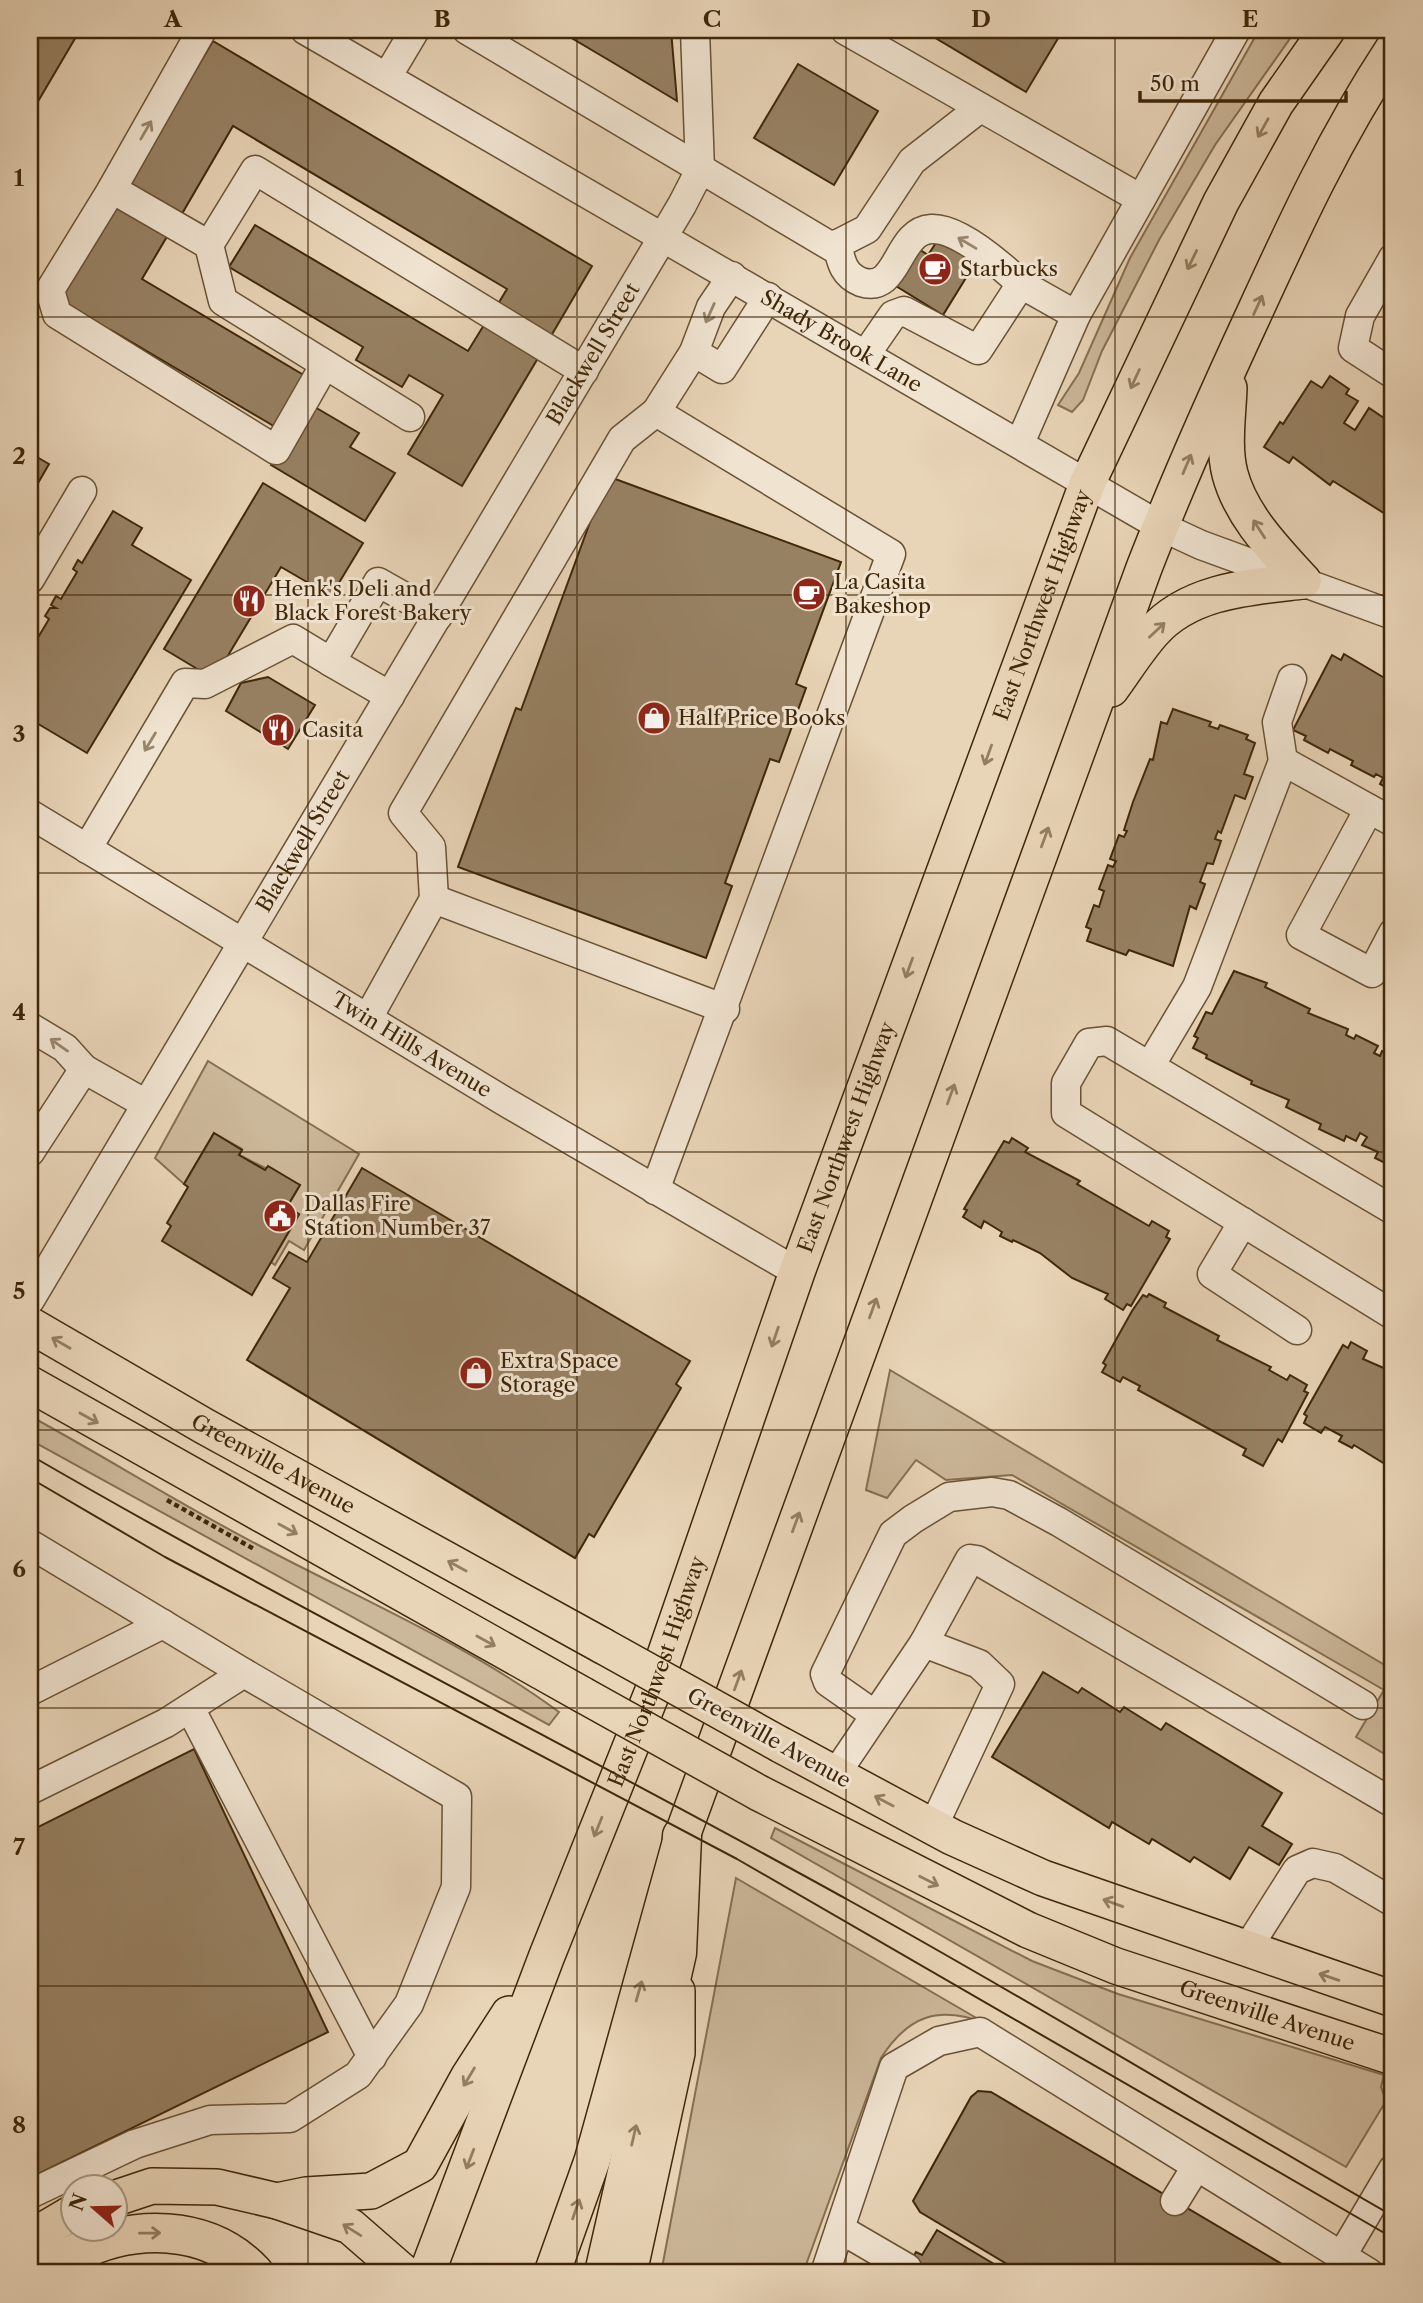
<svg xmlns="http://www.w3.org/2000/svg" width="1423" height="2303" viewBox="0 0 1423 2303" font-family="'Libre Caslon Text',serif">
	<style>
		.green { fill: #cbb799; stroke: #856f50; stroke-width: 2 }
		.building { fill: #978163; stroke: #3f2708; stroke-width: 2 }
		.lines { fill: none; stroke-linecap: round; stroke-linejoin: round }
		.minor-casing { stroke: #695234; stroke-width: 31 }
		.major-casing { stroke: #3f2708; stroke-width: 38 }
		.highway-casing { stroke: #3f2708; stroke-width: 41 }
		.path { stroke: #3f2708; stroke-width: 4.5; stroke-dasharray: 5 3.5; stroke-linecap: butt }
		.minor { stroke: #f0e3d0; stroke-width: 28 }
		.major { stroke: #e8d4b7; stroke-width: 35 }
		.highway { stroke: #e8d4b7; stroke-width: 38 }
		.tram { stroke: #3f2708; stroke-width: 2 }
		.major-bridge-casing { stroke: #3f2708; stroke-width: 38; stroke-linecap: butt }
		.major-bridge { stroke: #e8d4b7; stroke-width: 35 }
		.oneway { stroke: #947e60 }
		.oneway2 { stroke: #98856c }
		.grid { fill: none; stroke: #3f2708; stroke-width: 2; stroke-opacity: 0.55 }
		.labels { text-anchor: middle; stroke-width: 6; stroke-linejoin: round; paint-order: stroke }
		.poi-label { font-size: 21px; fill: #3f2708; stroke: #f0e3d0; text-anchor: start }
		.street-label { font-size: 21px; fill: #3f2708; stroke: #f0e3d0 }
		.neatline { fill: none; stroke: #3f2708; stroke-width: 2.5 }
		.grid-label { font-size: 23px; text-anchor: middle; font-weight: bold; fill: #3f2708 }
	</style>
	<rect width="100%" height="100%" fill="#e8d4b7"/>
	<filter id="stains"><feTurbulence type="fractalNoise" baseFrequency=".00286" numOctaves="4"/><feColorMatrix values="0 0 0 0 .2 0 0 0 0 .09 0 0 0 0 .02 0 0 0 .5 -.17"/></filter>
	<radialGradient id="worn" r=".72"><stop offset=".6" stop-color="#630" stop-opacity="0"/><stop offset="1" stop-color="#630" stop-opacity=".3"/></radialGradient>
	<g class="green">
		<path d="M1259,30h37l-81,115 -56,95 -57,111 -19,49 -11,12 -14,-7 21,-32 51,-115z"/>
		<path d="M208,1061l151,93 -55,96 -15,-9 -14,24 -4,-3 28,-47 -12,-8 13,-22 -61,-30 3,-6 -28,-16 -30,51 -29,-26z"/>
		<path d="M890,1370l503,300v89l-37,-22 28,-47 -372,-215 -66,5 -30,-20 -29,38 -21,-8z"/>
		<path d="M30,1416c79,43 156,92 236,133 99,52 204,97 293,163l-10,13 -517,-284z"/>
		<path d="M775,1828l257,133 86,33 266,81 -3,12 5,14 -40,66 -575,-329z"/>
		<path d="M736,1878l249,145c-47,-18 -77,-7 -104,35l-78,215h-142z"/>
	</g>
	<g class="building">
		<path d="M30,30h50l-50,85z"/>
		<path d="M558,30h113l6,71 -65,-39z"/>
		<path d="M922,30h141l-37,62z"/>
		<path d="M213,41l379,225 -44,75 -53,-32 12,-20 -274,-163 -57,98 -53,-32z"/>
		<path d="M798,64l80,47 -44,74 -80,-47z"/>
		<path d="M120,197l52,31 -30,51 165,98 -30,51 -166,-98 -3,4 -51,-30z"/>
		<path d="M255,225l213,126 19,-31 54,33 -79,133 -54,-32 35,-59 -34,-20 -7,12 -46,-27 7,-13 -134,-80z"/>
		<path d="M943,232l37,23 -37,60 -52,-32 23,-37 14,9z"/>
		<path d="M1330,376l19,13 -3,5 12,7 -14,22 11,7 14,-22 15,10 2,-4 7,5v105l-5,-4 2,-3 -57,-36 -3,4 -37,-28 -4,6 -25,-16 16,-25 3,2 28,-43 11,7z"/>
		<path d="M308,403l51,30 -9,14 45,26 -30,48 -94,-56z"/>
		<path d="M30,453l19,11 -19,33z"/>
		<path d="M607,476l234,86 -45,122 10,4 -27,74 -9,-3 -45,124 7,3 -26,72 -248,-91 58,-159 5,2z"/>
		<path d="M263,483l100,60 -32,53 -50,-29 -67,112 -50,-30z"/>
		<path d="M113,511l29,17 -10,17 59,35 -104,173 -57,-34v-68l19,-32 -4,-3 5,-8h6l-5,-3 5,-9 5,3 16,-27 -4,-3 5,-9 4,3z"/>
		<path d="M1344,654l49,29v108l-13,-7 3,-6 -7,-4 -2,3 -23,-12 2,-4 -23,-12 -2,4 -24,-13 2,-4 -13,-6 39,-75 9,5z"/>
		<path d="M268,677l47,28 -27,44 -62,-38 15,-28z"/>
		<path d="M1173,709l38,13 -2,4 9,3 2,-4 28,10 -2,4 9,4 -11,31 9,3 -8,22 -10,-4 -14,38 -3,-2 -3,8 6,2 -8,23 -6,-1 -7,19 5,2 -9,25 -6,-3 -17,60 -44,-16 -3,5 -39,-14 4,-12 -5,-2 8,-22 5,2 5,-16 -5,-2 9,-24 5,2 3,-6 -6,-2 9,-24 5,2 3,-6 -3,-1 9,-28 17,-43 3,1 8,-38 6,2z"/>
		<path d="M1234,971l33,12 -2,4 45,22 -2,4 40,16 -2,6 8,4 2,-4 22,11 -4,7 6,3 2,-5 11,5v111l-18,-9 3,-6 -16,-7 5,-8 -7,-4 -4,8 -10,-5 -2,5 -25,-12 2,-5 -35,-17 3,-7 -38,-16 1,-3 -46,-23 1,-3 -14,-7 5,-10 -4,-2 12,-24 6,2z"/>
		<path d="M214,1133l28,17 -3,5 26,15 3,-4 32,19 -13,22 12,7 -47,81 -90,-54 9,-15 -4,-3 21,-36 -4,-3z"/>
		<path d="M1012,1138l16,10 -3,4 55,29 -3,3 72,42 3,-5 17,10 -3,6 4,2 -39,67 -4,-2 -4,6 -18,-11 3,-5 -36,-16 -32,-25 -27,-13 -1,2 -12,-6 2,-4 -18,-11 -3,7 -18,-11 4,-7 -3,-1 40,-68 5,2z"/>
		<path d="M362,1168l328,193 -14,23 5,4 -87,149 -5,-3 -14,24 -328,-198 43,-72 -17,-10 16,-26 18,10z"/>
		<path d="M1149,1294l17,9 -2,4 55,29 -2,4 54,27 -2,3 18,10 3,-5 17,10 -3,6 4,2 -26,49 -4,-3 -15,27 -20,-11 3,-6 -108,-59 2,-4 -17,-9 -3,5 -18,-10 4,-7 -3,-2 29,-52 11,-16 4,2z"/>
		<path d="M1351,1342l16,9 -4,8 30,13v97l-39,-24 -2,3 -13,-7 3,-5 -17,-9 -4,6 -17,-10 3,-7 -3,-2 39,-69 5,3z"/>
		<path d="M1043,1672l35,21 4,-5 38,24 4,-5 37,23 5,-7 116,70 -20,33 30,18 -13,21 -30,-18 -19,32 -36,-22 -4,5 -38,-23 -3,5 -37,-22 -3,6 -117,-71z"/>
		<path d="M194,1749l134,283 -298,146v-347z"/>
		<path d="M978,2091l13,1 306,181h-275l-102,-61 -7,-11 58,-104z"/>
		<path d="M937,2230l72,43h-105l12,-21 6,3z"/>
	</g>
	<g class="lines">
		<defs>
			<g id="minor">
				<path d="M202,30l-90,159 -62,101 7,24 219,136 48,-84"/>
				<path id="s1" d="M305,30l855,496 41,19 192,70"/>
				<path d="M467,30l365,217 35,-18 45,-68 68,-53"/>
				<path d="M845,30l296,169"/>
				<path d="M387,77l28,-47"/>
				<path d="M112,189l97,56 14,56 187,116"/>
				<path d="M837,244c4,17 6,31 24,38 38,13 35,-51 70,-53 27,-2 72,38 90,55"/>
				<path d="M209,245l46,-75 329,201"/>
				<path d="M1393,258l-33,58 -7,32 40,26"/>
				<path d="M694,352l28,17 46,-72"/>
				<path d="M866,354l27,-39 11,-4 74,39 43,-66 55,31"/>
				<path d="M1020,443l56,-128 160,-285"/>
				<path d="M30,579l52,-88"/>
				<path d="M331,662l59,34"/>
				<path d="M1283,761l110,61"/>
				<path d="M1369,809l-68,126 71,38 21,-40"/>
				<path id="s2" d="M30,814l474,287 293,171"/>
				<path d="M87,849l98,-166 20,1 88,-45 38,23 47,-80 60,34"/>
				<path d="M434,899l291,110"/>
				<path d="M368,1018l66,-119 -3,-52 -28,-34 219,-374 34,-27"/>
				<path d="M30,1027l35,21 19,21"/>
				<path d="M1150,1066l47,-79 86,-226 -6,-39 15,-43"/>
				<path d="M30,1152l54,-83 62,35"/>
				<path d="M655,1190l236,-636 -235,-142 38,-60 17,-45 21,-31"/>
				<path d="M1393,1210l-286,-169 -18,2 -23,40v30l327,202"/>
				<path d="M1243,1222l-31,52 85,56"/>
				<path id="s3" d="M30,1300l652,-1095 18,-35 -5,-140"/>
				<path d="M30,1544l214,129"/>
				<path d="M924,1643l46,-84 7,1 416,243"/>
				<path d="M30,1691l133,-67"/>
				<path d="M190,1708l182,349"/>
				<path d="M875,1715l-47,-33 -3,-8 68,-140 20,-15 36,-22 43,-5 17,3 50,27 304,183"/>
				<path d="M835,1775l89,-132 55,21 21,20 -67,143"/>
				<path d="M30,1790l136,-67 78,-50 213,124 -1,90 -47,117 -51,71 -68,43 -80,2 -75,24 -105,50"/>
				<path d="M1247,1949l50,-79 16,-7 22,5 58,34"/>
				<path d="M1175,2201l21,-34"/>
				<path d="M840,2229l67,39"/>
				<path d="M1341,2257l52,-88"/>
				<path d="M825,2273l69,-206 45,-26 41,-9 389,241"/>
			</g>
			<g id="major">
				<path d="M1229,388c-1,28 -6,59 1,86 11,42 45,76 73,107"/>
				<path d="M1111,689c14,-19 26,-39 42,-57 37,-42 98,-45 150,-51"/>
				<path id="s4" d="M30,1325l174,101 399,220"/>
				<path d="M30,1384l553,311"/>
				<path d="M781,1745l171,92 91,41 350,121"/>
				<path id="s5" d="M759,1793l269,137 88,36 277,91"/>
				<path d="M116,2198l36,-12 65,1 60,14 73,25 54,47"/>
				<path d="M277,2201l29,-6 65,-4 49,-26 49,-89 40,-62"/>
				<path d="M30,2238l44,-26"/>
				<path id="s6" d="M427,2273l119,-315 106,-265 145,-421 290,-788 134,-282 55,-99 51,-73"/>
				<path d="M552,2273l40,-112 90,-325 462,-1268c33,-85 70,-168 108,-250 44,-96 83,-181 141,-269"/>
				<path d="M629,2273l48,-220v-62"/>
			</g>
			<g id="highway">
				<path d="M42,2273c9,-9 21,-13 32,-19 57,-30 133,-31 180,19"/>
				<path d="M604,2273l73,-320 5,-117"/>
			</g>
		</defs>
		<use href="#minor" class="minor-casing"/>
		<use href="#major" class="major-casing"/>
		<use href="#highway" class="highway-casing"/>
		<path class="path" d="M167,1500l87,49"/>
		<use href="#minor" class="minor"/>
		<use href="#major" class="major"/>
		<use href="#highway" class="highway"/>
		<g class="tram">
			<path d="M30,1455c269,156 548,295 820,446 183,101 362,211 543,315"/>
			<path d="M30,1478l135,79 572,302 656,379"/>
		</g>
		<defs>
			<g id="major-bridge">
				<path d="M603,1646l178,99"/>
				<path d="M583,1695l176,98"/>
			</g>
		</defs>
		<use href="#major-bridge" class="major-bridge-casing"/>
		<use href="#major-bridge" class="major-bridge"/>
	</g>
	<defs><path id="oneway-shaft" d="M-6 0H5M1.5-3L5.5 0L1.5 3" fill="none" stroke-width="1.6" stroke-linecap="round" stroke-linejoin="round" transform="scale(1.75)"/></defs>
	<g class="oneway">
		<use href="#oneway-shaft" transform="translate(1263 128) rotate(119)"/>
		<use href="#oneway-shaft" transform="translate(1192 260) rotate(116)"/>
		<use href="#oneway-shaft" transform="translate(1258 305) rotate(-65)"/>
		<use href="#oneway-shaft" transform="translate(1135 379) rotate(115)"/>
		<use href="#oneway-shaft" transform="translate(1187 464) rotate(-67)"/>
		<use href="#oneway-shaft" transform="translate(1259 529) rotate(-123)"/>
		<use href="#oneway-shaft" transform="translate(1157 630) rotate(-43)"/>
		<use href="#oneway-shaft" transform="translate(988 755) rotate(110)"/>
		<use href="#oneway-shaft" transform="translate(1045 837) rotate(-70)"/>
		<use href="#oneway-shaft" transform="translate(909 968) rotate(110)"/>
		<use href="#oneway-shaft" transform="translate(951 1094) rotate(-70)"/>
		<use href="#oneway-shaft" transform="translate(873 1308) rotate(-70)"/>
		<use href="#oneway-shaft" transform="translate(775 1337) rotate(109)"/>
		<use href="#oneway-shaft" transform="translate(61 1343) rotate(-150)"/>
		<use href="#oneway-shaft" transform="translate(89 1418) rotate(29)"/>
		<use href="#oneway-shaft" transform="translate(796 1522) rotate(-70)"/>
		<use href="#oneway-shaft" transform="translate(288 1529) rotate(29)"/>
		<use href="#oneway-shaft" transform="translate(457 1566) rotate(-151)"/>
		<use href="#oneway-shaft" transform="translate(486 1641) rotate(29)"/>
		<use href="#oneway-shaft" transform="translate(738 1680) rotate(-70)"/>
		<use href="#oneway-shaft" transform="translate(884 1801) rotate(-152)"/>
		<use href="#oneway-shaft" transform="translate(598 1827) rotate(112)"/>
		<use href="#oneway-shaft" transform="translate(929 1881) rotate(27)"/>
		<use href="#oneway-shaft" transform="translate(1113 1903) rotate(-160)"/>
		<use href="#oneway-shaft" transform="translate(1329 1977) rotate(-161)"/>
		<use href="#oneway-shaft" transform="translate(639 1991) rotate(-74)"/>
		<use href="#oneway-shaft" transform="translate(469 2077) rotate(121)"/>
		<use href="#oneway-shaft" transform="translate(634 2135) rotate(-77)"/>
		<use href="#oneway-shaft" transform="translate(470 2159) rotate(111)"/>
		<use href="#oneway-shaft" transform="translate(576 2209) rotate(-71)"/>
		<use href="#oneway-shaft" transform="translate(352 2230) rotate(-148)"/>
		<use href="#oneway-shaft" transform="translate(150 2233) rotate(-1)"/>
	</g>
	<g class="oneway2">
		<use href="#oneway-shaft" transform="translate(146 130) rotate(-60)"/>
		<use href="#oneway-shaft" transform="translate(967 243) rotate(-149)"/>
		<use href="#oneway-shaft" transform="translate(710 313) rotate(114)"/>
		<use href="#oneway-shaft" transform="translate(150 742) rotate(121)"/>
		<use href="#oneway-shaft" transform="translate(59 1045) rotate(-145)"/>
	</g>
	<path class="grid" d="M308,30v2243M577,30v2243M846,30v2243M1115,30v2243M30,317h1363M30,595h1363M30,873h1363M30,1152h1363M30,1430h1363M30,1708h1363M30,1986h1363"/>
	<defs>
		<symbol id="cafe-disc" viewBox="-11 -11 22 22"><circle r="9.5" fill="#8f2418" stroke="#f0e3d0"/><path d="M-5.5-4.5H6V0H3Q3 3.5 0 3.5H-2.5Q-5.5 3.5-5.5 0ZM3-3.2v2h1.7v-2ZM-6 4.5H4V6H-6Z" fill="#fff"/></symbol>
		<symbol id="restaurant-disc" viewBox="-11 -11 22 22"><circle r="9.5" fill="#8f2418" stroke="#f0e3d0"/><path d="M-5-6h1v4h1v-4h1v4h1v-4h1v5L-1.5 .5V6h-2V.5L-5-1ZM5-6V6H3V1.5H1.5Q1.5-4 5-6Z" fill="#fff"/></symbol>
		<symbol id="shop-disc" viewBox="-11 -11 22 22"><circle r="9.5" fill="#8f2418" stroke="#f0e3d0"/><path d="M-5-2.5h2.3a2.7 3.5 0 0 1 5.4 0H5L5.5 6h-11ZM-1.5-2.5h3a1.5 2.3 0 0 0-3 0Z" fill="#fff"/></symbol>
		<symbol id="civic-disc" viewBox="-11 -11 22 22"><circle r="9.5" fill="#8f2418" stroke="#f0e3d0"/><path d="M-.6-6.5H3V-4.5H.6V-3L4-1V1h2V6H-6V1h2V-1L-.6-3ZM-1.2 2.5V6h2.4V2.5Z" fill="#fff"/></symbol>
	</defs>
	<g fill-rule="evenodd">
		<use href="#cafe-disc" x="916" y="250" width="38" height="38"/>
		<use href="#cafe-disc" x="790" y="575" width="38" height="38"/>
		<use href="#restaurant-disc" x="230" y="582" width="38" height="38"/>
		<use href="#shop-disc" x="635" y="699" width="38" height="38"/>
		<use href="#restaurant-disc" x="259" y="711" width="38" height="38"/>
		<use href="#civic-disc" x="261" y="1197" width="38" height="38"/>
		<use href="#shop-disc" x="457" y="1354" width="38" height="38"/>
	</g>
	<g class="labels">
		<g class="poi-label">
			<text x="960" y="276">Starbucks</text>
			<text x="834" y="589">La Casita<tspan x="834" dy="24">Bakeshop</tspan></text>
			<text x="274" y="596">Henk's Deli and<tspan x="274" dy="24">Black Forest Bakery</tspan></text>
			<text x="678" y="725">Half Price Books</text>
			<text x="302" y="737">Casita</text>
			<text x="304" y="1211">Dallas Fire<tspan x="304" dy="24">Station Number 37</tspan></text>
			<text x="500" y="1368">Extra Space<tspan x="500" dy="24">Storage</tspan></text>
		</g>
		<g class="street-label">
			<text dy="7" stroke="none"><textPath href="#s1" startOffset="620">Shady Brook Lane</textPath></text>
			<text dy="7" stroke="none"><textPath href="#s3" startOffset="1101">Blackwell Street</textPath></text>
			<text dy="7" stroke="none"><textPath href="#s6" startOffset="1778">East Northwest Highway</textPath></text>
			<text dy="7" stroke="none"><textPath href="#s3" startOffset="534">Blackwell Street</textPath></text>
			<text dy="7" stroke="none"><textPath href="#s2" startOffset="446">Twin Hills Avenue</textPath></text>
			<text dy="7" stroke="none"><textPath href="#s6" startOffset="1211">East Northwest Highway</textPath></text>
			<text dy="7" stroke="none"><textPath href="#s4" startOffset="280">Greenville Avenue</textPath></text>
			<text dy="7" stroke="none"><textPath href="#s6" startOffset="644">East Northwest Highway</textPath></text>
			<text transform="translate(769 1738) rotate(29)" y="7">Greenville Avenue</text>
			<text dy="7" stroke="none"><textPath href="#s5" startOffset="556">Greenville Avenue</textPath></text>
		</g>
	</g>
	<rect width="1423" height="2303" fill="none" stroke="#e8d4b7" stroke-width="77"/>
	<g transform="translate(94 2208) rotate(290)"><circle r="33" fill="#f0e3d0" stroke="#a99880" stroke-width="2"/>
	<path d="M0-5L12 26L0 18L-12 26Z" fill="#8f2418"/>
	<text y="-10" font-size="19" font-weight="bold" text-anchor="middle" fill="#3f2708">N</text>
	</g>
	<path d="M1140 91v10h206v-10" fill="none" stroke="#3f2708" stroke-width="3.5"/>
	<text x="1150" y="91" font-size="21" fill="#3f2708" stroke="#f0e3d0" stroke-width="5" paint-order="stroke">50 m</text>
	<rect x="38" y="38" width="1346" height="2226" class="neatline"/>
	<g class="grid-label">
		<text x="173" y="27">A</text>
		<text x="442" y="27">B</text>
		<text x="712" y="27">C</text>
		<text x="981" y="27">D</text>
		<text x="1250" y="27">E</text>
		<text x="19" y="186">1</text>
		<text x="19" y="464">2</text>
		<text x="19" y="742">3</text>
		<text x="19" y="1020">4</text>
		<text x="19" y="1299">5</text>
		<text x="19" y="1577">6</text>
		<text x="19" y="1855">7</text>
		<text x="19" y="2133">8</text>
	</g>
	<rect width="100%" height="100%" filter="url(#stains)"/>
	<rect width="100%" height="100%" fill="url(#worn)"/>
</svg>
